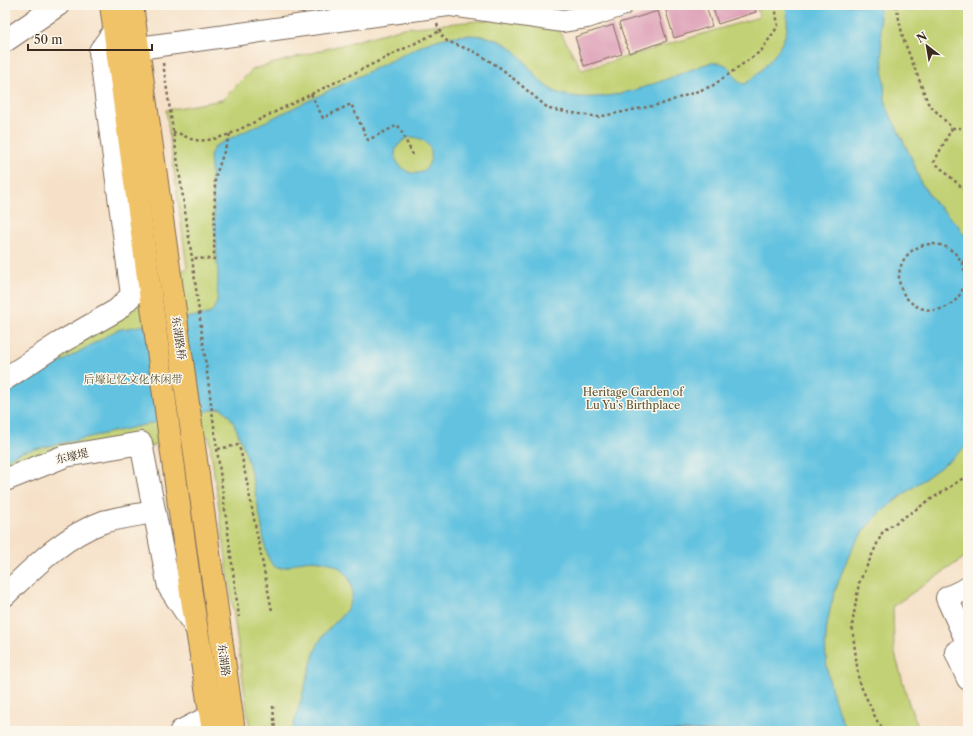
<svg xmlns="http://www.w3.org/2000/svg" width="973" height="736" viewBox="0 0 973 736" font-family="'Libre Caslon Text','Noto Serif SC',serif">
	<style>
		.green { fill: #c2d174; stroke: #7e7e49 }
		.water { fill: #62c2e0; stroke: #4e767f; fill-rule: evenodd }
		.building { fill: #dea1b8 }
		.lines { fill: none; stroke-linecap: round; stroke-linejoin: round }
		.minor-casing { stroke: #7c6a5a; stroke-width: 24 }
		.major-casing { stroke: #7c6a5a; stroke-width: 24 }
		.path { stroke: #7c6a5a; stroke-width: 2.5; stroke-dasharray: 3 3; stroke-linecap: butt }
		.minor { stroke: #fff; stroke-width: 22 }
		.major { stroke: #f1c369; stroke-width: 22 }
		.labels { text-anchor: middle; stroke-width: 3; stroke-linejoin: round; paint-order: stroke }
		.street-label { font-size: 11px; fill: #3b2a1e; stroke: #fbf7ec }
		.park-label { font-size: 11px; fill: #5d5434; stroke: #fbf7ec }
	</style>
	<rect width="100%" height="100%" fill="#fbf7ec"/>
	<filter id="ink" filterUnits="userSpaceOnUse"><feTurbulence type="fractalNoise" baseFrequency=".025" numOctaves="2"/><feDisplacementMap in="SourceGraphic" scale="8" xChannelSelector="R" yChannelSelector="G"/><feConvolveMatrix kernelMatrix="1 2 1 2 8 2 1 2 1" color-interpolation-filters="sRGB"/></filter>
	<filter id="wash" filterUnits="userSpaceOnUse"><feTurbulence type="fractalNoise" baseFrequency=".012" numOctaves="4" result="noise"/><feDisplacementMap in="SourceGraphic" scale="16" xChannelSelector="R" yChannelSelector="G"/><feGaussianBlur stdDeviation="0.9" result="paint"/><feColorMatrix in="noise" values="0 0 0 0 0 0 0 0 0 0 0 0 0 0 0 0 0 1.4 0 .05"/><feComposite in="paint" operator="in"/></filter>
	<g filter="url(#wash)">
		<rect width="100%" height="100%" fill="#f6e1c8"/>
		<path class="green" d="M757,5h211v550l-75,51 1,44 15,54 11,27h-670l-41,-294 -151,23 -53,22v-105l182,-109 -21,-158 56,-10 31,-31 150,-41 147,-14 32,56 177,-53z"/>
		<path class="water" d="M786,5h93l6,94 3,11 24,49 9,24 14,20 22,21 11,16v205c-30,27 -66,47 -95,75 -14,14 -24,34 -31,52 -24,62 -21,98 4,159h-554l22,-77c3,-8 6,-15 11,-21 11,-13 29,-24 27,-43 -1,-24 -27,-32 -48,-29 -8,1 -18,8 -26,7 -5,-1 -8,-6 -10,-11 -4,-11 -5,-24 -7,-35 -6,-30 -10,-59 -22,-86 -4,-11 -8,-21 -18,-28l-199,44 -17,8v-63l7,-7 105,-60 91,-16 4,-2 5,-10 1,-27 -8,-120 5,-9 206,-100c28,-13 70,-18 95,6 17,16 23,37 49,43 48,10 97,-15 141,-31 32,-7 23,19 39,20 16,-12 35,-31 41,-51 2,-8 1,-20 0,-28zM410,137c13,0 25,9 20,24 -10,32 -59,-7 -20,-24z"/>
		<g id="blocks">
			<g class="building">
				<path d="M675,5h31l6,21 -38,12 -9,-30z"/>
				<path d="M712,5h42l2,7 -38,12z"/>
				<path d="M658,11l9,30 -38,12 -10,-30z"/>
				<path d="M613,25l9,29 -38,12 -9,-29z"/>
			</g>
		</g>
	</g>
	<g filter="url(#ink)">
		<use href="#blocks" fill-opacity="0" stroke="#7c6a5a" stroke-width="1"/>
		<g class="lines">
			<defs>
				<g id="minor">
					<path d="M451,5l112,16 24,-4 35,-12"/>
					<path d="M5,41l53,-36"/>
					<path d="M139,48l309,-43"/>
					<path d="M5,379l53,-35 59,-34 15,-15 -32,-244 15,-21"/>
					<path d="M5,480l60,-24 76,-13 28,144 27,41"/>
					<path d="M968,588l-21,10 21,46"/>
					<path d="M5,595c29,-28 59,-59 98,-73 16,-5 35,-7 51,-10"/>
					<path d="M968,646l-12,6 12,27"/>
					<path d="M181,731l46,-23"/>
				</g>
				<g id="major">
					<path d="M111,5l80,588 22,138"/>
					<path d="M132,5l102,726"/>
				</g>
			</defs>
			<use href="#minor" class="minor-casing"/>
			<use href="#major" class="major-casing"/>
			<g class="path">
				<path d="M896,5l7,33 25,65 24,25h16"/>
				<path d="M437,24l5,12 5,5 30,12 25,16 47,40 49,8 64,-13 50,-18 49,-35 17,-25 -3,-21"/>
				<path d="M163,63l29,195"/>
				<path d="M311,94l12,24 28,-14 17,36 30,-15 15,30"/>
				<path d="M952,128l-18,34 34,31"/>
				<path d="M173,133c7,-1 12,4 18,6 13,4 27,-1 39,-5l210,-103"/>
				<path d="M230,134l-15,44 -1,81 -22,-1 47,359"/>
				<circle cx="932" cy="277" r="33"/>
				<path d="M962,262l6,-3"/>
				<path d="M218,449l20,-4 3,7 31,159"/>
				<path d="M273,706l2,25"/>
				<path d="M886,731l-8,-8 -19,-41 -7,-56 7,-43 24,-52 85,-56"/>
			</g>
			<use href="#minor" class="minor"/>
			<use href="#major" class="major"/>
		</g>
	</g>
	<g class="labels">
		<g class="street-label">
			<text transform="translate(179 338) rotate(82)" y="4">东湖路桥</text>
			<text transform="translate(72 456) rotate(-13)" y="4">东壕堤</text>
			<text transform="translate(224 660) rotate(82)" y="4">东湖路</text>
		</g>
		<g class="park-label">
			<text x="133" y="383">后壕记忆文化休闲带</text>
			<text x="633" y="396">Heritage Garden of<tspan x="633" dy="13">Lu Yu’s Birthplace</tspan></text>
		</g>
	</g>
	<rect width="973" height="736" fill="none" stroke="#fbf7ec" stroke-width="20"/>
	<g transform="translate(927 46) rotate(329)" stroke="#fbf7ec" stroke-width="3" paint-order="stroke">
	<path d="M0-3L7 15L0 10L-7 15Z" fill="#3b2a1e"/>
	<text y="-6" font-size="11" font-weight="bold" text-anchor="middle" fill="#3b2a1e">N</text>
	</g>
	<path d="M28 44v6h124v-6" fill="none" stroke="#3b2a1e" stroke-width="2"/>
	<text x="34" y="44" font-size="12" fill="#3b2a1e" stroke="#fbf7ec" stroke-width="3" paint-order="stroke">50 m</text>
</svg>
